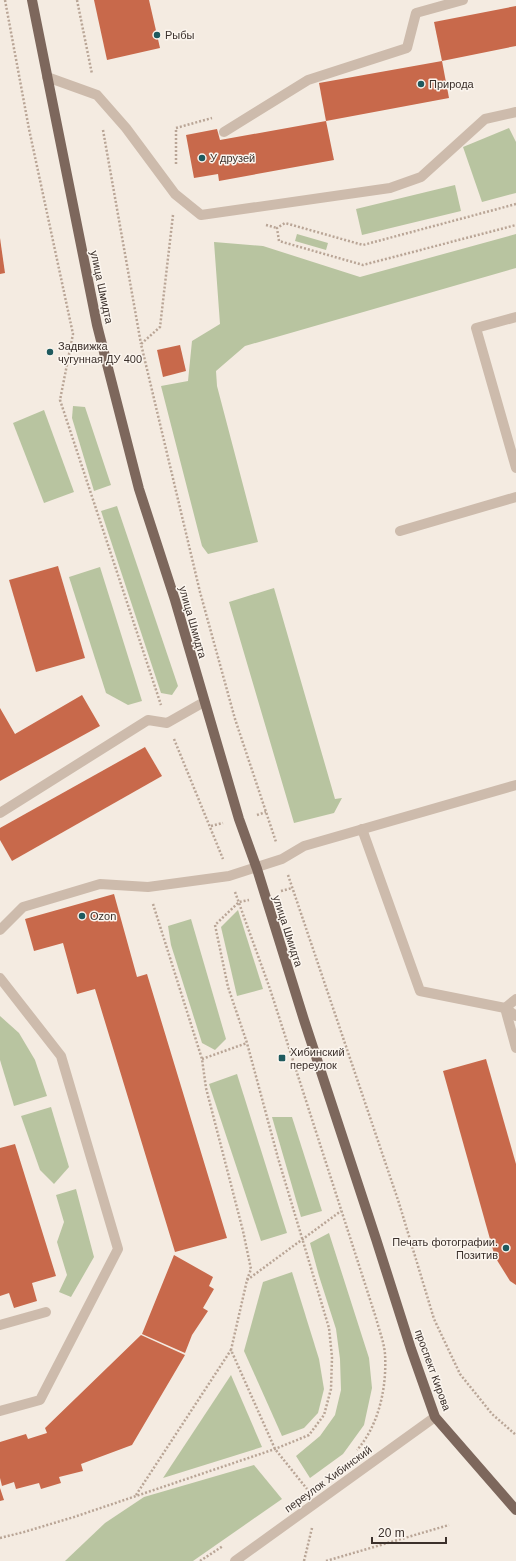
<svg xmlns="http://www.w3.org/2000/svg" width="516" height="1561" viewBox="0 0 516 1561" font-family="Arial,sans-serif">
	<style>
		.green { fill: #b8c4a0 }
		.building { fill: #c8694b }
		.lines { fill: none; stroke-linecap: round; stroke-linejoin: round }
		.path { stroke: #b9a596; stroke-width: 2.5; stroke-dasharray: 2 2; stroke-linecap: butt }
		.lane { stroke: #cdbbac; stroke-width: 10 }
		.street { stroke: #cdbbac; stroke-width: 10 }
		.primary { stroke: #7d675c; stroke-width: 10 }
		.poi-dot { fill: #1f5a5e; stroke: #fbf5ee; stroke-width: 1.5 }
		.labels { text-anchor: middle; stroke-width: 3; stroke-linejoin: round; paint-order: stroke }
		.poi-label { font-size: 11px; fill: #3b302b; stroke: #fbf5ee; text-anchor: start }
		.street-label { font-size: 11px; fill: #3b302b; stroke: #fbf5ee }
	</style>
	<rect width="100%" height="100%" fill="#f4ebe1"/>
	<g class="green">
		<path d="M509,128l7,14v51l-34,9 -19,-55z"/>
		<path d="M455,185l6,26 -99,24 -6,-26z"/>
		<path d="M297,234l31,9 -2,7 -31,-9z"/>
		<path d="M516,234v34l-271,78 -29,25 1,15 41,156 -50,12 -6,-8 -41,-160 27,-5 4,-40 28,-17 -6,-82 49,4 97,31z"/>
		<path d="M73,406l12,1 26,78 -17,6 -22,-73z"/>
		<path d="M44,410l30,82 -30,11 -31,-80z"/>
		<path d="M117,506l61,180 -6,9 -11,-2 -60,-182z"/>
		<path d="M100,567l42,134 -14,4 -22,-12 -37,-116z"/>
		<path d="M274,588l61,211 7,-1 -8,15 -40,10 -65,-221z"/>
		<path d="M238,910l25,79 -26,7 -16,-69z"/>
		<path d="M191,919l35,120 -11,11 -13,-7 -31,-98 -3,-19z"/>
		<path d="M0,1016l19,17 16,27 12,36 -33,10 -14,-46z"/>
		<path d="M237,1074l50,159 -26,8 -52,-157z"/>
		<path d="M51,1107l18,60 -15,17 -14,-14 -19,-54z"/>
		<path d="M272,1117h20l30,94 -21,6z"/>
		<path d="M76,1189l18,68 -23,40 -12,-5 8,-17 -10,-33 7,-20 -8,-27z"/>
		<path d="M329,1233l40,125 3,30 -8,37 -21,29 -33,24 -14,-22 24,-20 15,-21 6,-25 -1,-31 -4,-30 -17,-53 -9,-33z"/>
		<path d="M292,1272l27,87 5,30 -6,24 -14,15 -22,8 -38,-85 19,-69z"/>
		<path d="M231,1375l31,72 -99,31z"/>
		<path d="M254,1465l28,34 -89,62h-128l40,-38 39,-26z"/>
	</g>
	<g class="building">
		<path d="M94,0h55l11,48 -53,12z"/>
		<path d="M516,6v40l-74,15 -8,-39z"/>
		<path d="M442,61l7,37 -123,23 -7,-38z"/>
		<path d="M326,121l8,39 -115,21 -1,-7 -24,4 -8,-43 31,-6 3,11z"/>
		<path d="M0,238l5,35 -5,1z"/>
		<path d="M180,345l6,26 -23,6 -6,-27z"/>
		<path d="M58,566l27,92 -49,14 -27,-92z"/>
		<path d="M82,695l18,31 -100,55v-73l15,26z"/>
		<path d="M145,747l17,29 -150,85 -12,-21v-12z"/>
		<path d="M114,894l23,83 10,-3 80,264 -52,14 -80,-263 -18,5 -14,-51 -29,8 -9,-32z"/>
		<path d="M486,1059l30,105v121l-6,-4 -15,-24 -52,-186z"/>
		<path d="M15,1144l41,132 -24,7 5,18 -23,7 -5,-15 -9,3v-148z"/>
		<path d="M174,1255l39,22 -4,9 5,3 -11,19 5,3 -16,24 -7,18 -43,-19z"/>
		<path d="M141,1335l44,20 -53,90 -51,19 2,7 -24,6 2,6 -20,6 -2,-6 -23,6 -2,-7 -12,4 -2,-8v-36l26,-8 2,5 19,-6 -2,-5z"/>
		<path d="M0,1488l4,12 -4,1z"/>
	</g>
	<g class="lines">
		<g class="path">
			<path d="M5,0l24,129 44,205 -13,66 101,305"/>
			<path d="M77,0l15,74"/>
			<path d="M103,130l38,214"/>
			<path d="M176,164v-36l36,-10"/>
			<path d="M516,204l-153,41 -78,-22 -8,5 2,13 84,24 153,-40"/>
			<path d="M173,215l-13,112 -19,17 59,248 35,127 41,123"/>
			<path d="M266,225l11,3"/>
			<path d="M174,739l49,120"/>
			<path d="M257,815l9,-3"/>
			<path d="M211,826l12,-3"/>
			<path d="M288,875l111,328 35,116 26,55 32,40 24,21"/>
			<path d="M281,891l11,-3"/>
			<path d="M235,892l35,97 106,329c3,12 8,24 9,36 2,33 -6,71 -28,96"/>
			<path d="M153,904l49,155 4,29 37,143 8,38 -4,11 -16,70 44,99 32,40"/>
			<path d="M202,1059l45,-16"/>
			<path d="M247,1280l94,-69"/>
			<path d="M136,1495l95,-145"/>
			<path d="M0,1538l24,-6 50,-15 201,-68 34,-14 15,-20 7,-26 1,-32 -3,-29 -51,-170 -31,-115 -19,-56 -13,-62 24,-23 10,-2"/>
			<path d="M200,1561l23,-15"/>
			<path d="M304,1561l8,-33"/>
			<path d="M326,1561l123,-36"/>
		</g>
		<g class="lane">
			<path d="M47,77l50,18 29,33 49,66 26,21 189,-27 31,-11 64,-58 31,-7"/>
			<path d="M224,132l84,-52 99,-32 9,-35 47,-13"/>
			<path d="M516,317l-40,11 40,140"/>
			<path d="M400,531l116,-34"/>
			<path d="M0,813l148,-93 19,3 37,-21"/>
			<path d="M362,829l58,162 85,17 11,8"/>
			<path d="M0,930l23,-23 77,-23 48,3 81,-11 53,-17 22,-13 212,-61"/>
			<path d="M0,978l61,78 57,193 -78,151 -40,11"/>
			<path d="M516,999l-11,9 11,40"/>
			<path d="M0,1325l46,-13"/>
		</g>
		<path class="street" d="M235,1561l200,-144"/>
		<path class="primary" d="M32,0l65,325 42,164 36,111 64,219 18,50 47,151 72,219 35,110 24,68 81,93"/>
	</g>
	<g class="poi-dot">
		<circle cx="157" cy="35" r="4"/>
		<circle cx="421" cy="84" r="4"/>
		<circle cx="202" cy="158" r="4"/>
		<circle cx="50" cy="352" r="4"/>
		<circle cx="82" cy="916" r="4"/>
		<rect x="278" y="1054" width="8" height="8" rx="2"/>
		<circle cx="506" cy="1248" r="4"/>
	</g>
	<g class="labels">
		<g class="poi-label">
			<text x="165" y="39">Рыбы</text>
			<text x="429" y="88">Природа</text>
			<text x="210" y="162">У друзей</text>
			<text x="58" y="350">Задвижка<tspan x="58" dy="13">чугунная ДУ 400</tspan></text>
			<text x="90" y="920">Ozon</text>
			<text x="290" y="1056">Хибинский<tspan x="290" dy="13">переулок</tspan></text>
			<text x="498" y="1246" text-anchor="end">Печать фотографии.<tspan x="498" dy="13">Позитив</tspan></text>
		</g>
		<g class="street-label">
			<text transform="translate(102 287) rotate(78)" y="4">улица Шмидта</text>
			<text transform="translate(193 622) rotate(74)" y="4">улица Шмидта</text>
			<text transform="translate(288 931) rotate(72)" y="4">улица Шмидта</text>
			<text transform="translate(433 1370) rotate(70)" y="4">проспект Кирова</text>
			<text transform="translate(328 1479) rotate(-36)" y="4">переулок Хибинский</text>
		</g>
	</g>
	<path d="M372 1537v6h74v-6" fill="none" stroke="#3b302b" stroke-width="2"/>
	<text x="378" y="1537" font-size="12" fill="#3b302b" stroke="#fbf5ee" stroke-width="3" paint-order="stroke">20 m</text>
</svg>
